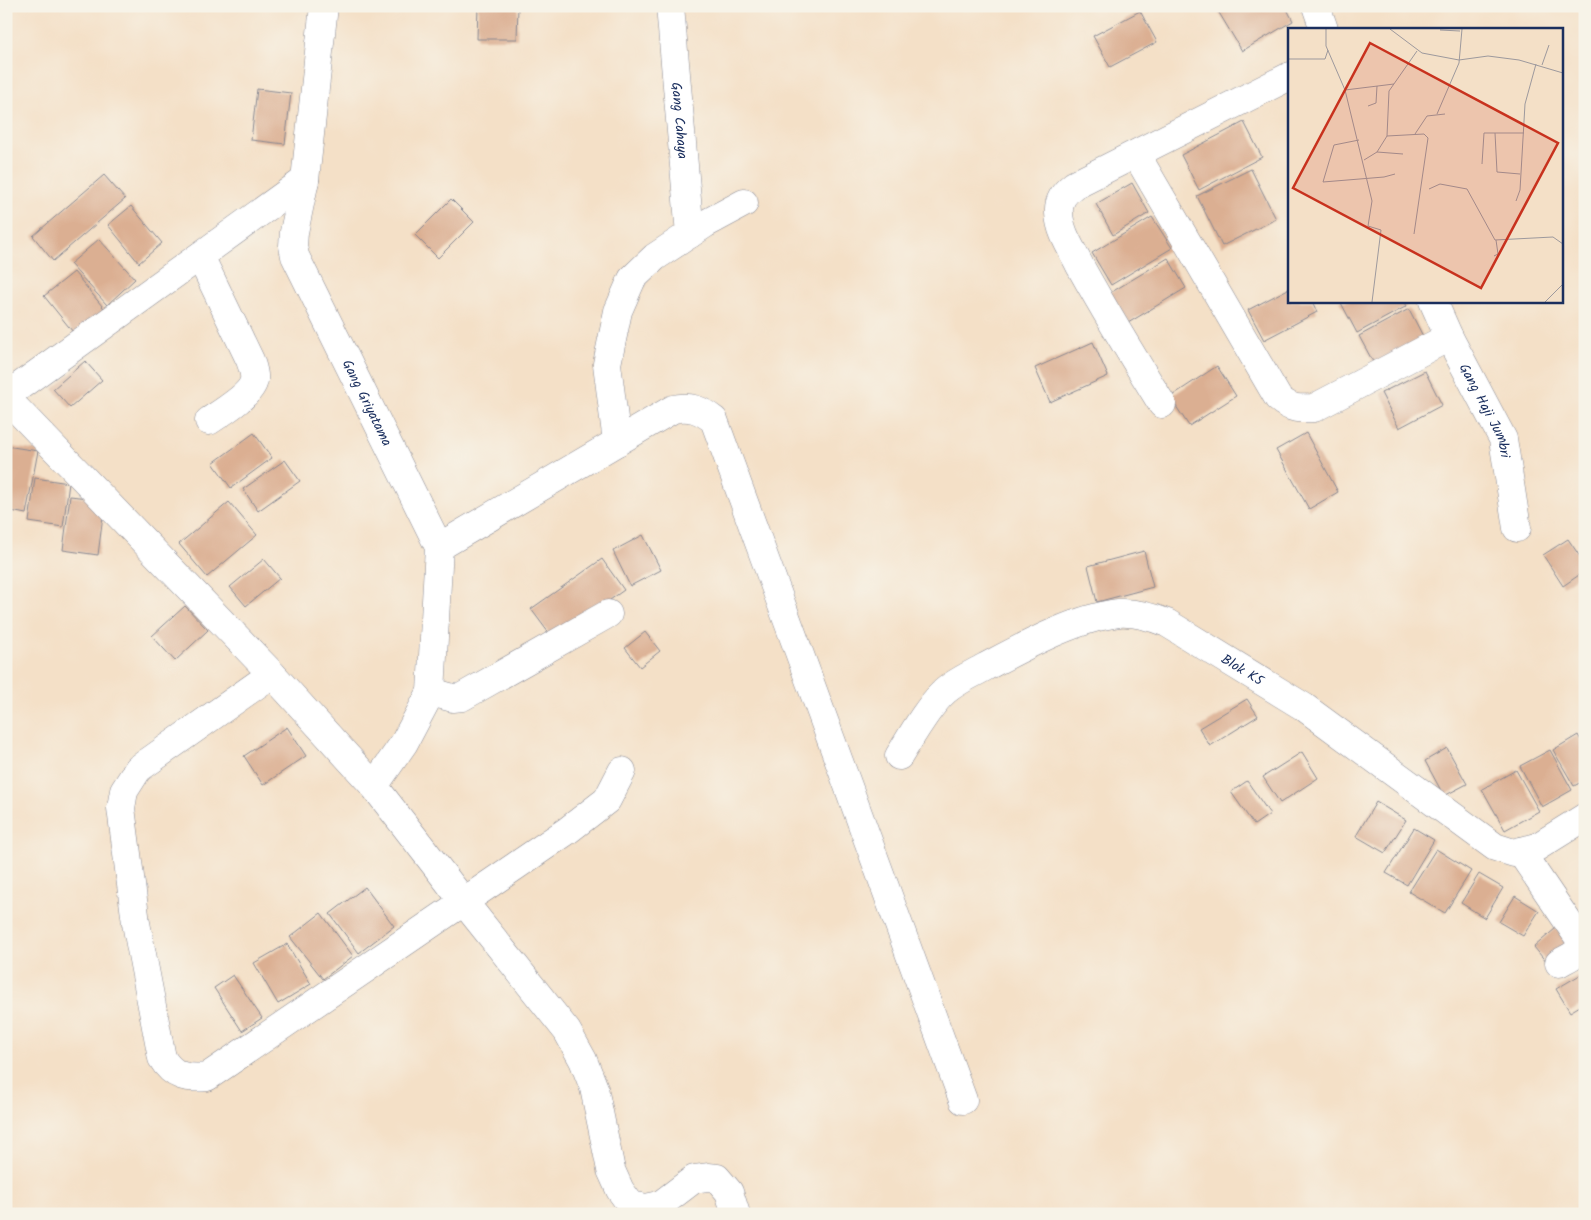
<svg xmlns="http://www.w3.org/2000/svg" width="1591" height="1220" viewBox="0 0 1591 1220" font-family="Kalam,sans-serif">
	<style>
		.building { fill: #dbaf92 }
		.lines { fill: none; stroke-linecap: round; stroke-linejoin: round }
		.minor-casing { stroke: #888892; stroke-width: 29 }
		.minor { stroke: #fff; stroke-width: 28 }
		.labels { text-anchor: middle; stroke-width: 5; stroke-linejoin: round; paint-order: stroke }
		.street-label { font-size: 14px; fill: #1b2f5e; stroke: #f7f3e8 }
		.inset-road { fill: none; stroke: #9d999d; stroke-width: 1 }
		.view { fill: #c8321e; fill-opacity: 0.15; stroke: #c8321e; stroke-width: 2.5 }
		.inset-edge { fill: none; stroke: #1b2f5e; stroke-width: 2.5 }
	</style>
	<rect width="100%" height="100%" fill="#f7f3e8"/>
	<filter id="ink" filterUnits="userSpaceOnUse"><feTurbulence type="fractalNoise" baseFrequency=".02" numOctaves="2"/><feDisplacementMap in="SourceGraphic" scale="10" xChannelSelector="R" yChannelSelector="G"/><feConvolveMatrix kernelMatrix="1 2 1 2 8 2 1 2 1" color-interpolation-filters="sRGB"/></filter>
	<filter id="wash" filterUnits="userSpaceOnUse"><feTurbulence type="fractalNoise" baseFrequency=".0096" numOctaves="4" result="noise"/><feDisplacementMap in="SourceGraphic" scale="20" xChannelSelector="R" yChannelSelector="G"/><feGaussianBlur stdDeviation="1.12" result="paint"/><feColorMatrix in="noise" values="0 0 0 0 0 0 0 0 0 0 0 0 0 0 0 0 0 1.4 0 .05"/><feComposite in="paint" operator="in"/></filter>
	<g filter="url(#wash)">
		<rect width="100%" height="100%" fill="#f4e0c7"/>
		<g id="blocks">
			<g class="building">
				<path d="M478,6h40l-1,33h-40z"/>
				<path d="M1215,6h23l1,2 3,-2h49l-4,3 6,12 -51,30z"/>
				<path d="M1140,11l17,31 -47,25 -17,-31z"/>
				<path d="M257,89l34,4 -6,51 -34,-4z"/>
				<path d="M1244,122l18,35 -63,33 -18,-35z"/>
				<path d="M1251,169l25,50 -54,27 -25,-50z"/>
				<path d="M104,175l21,24 -72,62 -20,-25z"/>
				<path d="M1132,183l17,30 -36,22 -17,-31z"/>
				<path d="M451,199l23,23 -36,36 -23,-23z"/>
				<path d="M131,206l31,37 -23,20 -31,-38z"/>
				<path d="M1152,217l20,31 -61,37 -19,-32z"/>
				<path d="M99,239l36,40 -28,26 -37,-41z"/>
				<path d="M1168,258l18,30 -58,35 -18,-30z"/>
				<path d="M74,272l33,40 -30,25 -33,-41z"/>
				<path d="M1290,288v13h22l5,11 -53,28 -16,-30z"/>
				<path d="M1340,301h64l3,5 -50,27z"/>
				<path d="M1409,309l18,35 -49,27 -19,-35z"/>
				<path d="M1093,342l15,34 -58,26 -15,-34z"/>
				<path d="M85,361l17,19 -32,28 -17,-19z"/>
				<path d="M1217,366l19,30 -47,30 -19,-29z"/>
				<path d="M1425,371l17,34 -43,23 -18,-35z"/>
				<path d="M254,433l18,25 -41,30 -18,-25z"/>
				<path d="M1306,433l32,59 -29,17 -33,-59z"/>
				<path d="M6,446l32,5 -12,63 -20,-4z"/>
				<path d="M285,460l15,21 -42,30 -15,-22z"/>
				<path d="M35,478l34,5 -6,44 -34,-5z"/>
				<path d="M70,496l35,4 -7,55 -35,-5z"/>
				<path d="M229,502l28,33 -50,42 -28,-33z"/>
				<path d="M643,535l18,35 -31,16 -17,-35z"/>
				<path d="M1568,539l17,25v7l-22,15 -20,-31z"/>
				<path d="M1144,551l9,36 -56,15 -9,-36z"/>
				<path d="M264,559l16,19 -34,28 -16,-19z"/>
				<path d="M602,559l22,31 -70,50 -23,-31z"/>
				<path d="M185,606l23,24 -33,31 -23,-25z"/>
				<path d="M645,632l15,19 -20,16 -15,-19z"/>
				<path d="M1247,699l11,17 -48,30 -11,-18z"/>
				<path d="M287,727l19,29 -43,29 -19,-29z"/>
				<path d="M1578,735l7,12v33l-11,6 -21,-36z"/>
				<path d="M1447,748l20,36 -23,12 -19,-35z"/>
				<path d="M1550,750l22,40 -30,17 -22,-41z"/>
				<path d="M1302,752l16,26 -38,25 -17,-26z"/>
				<path d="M1516,770l23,41 -34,19 -23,-41z"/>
				<path d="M1247,781l23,33 -16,11 -23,-33z"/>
				<path d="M1376,802l30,18 -21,33 -29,-17z"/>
				<path d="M1414,828l20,12 -27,45 -21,-12z"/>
				<path d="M1436,849l35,22 -26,42 -36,-21z"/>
				<path d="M1479,874l24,14 -18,30 -24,-15z"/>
				<path d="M365,887l29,39 -35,27 -29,-39z"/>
				<path d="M1515,896l24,15 -16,25 -24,-14z"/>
				<path d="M321,913l32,43 -30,23 -33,-42z"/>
				<path d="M1556,928l18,21 -23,19 -17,-21z"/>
				<path d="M287,944l24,40 -33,20 -24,-41z"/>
				<path d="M1585,972v31l-15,9 -14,-23z"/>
				<path d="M233,975l29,43 -20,13 -28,-43z"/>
			</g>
		</g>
	</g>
	<g filter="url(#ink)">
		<use href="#blocks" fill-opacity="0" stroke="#888892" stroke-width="1"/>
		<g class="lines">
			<defs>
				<g id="minor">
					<path id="s1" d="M324,6l-19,174 -11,52 -1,14 2,10 144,291 -8,145 -27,51 -30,43"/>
					<path id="s2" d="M670,6l20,228"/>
					<path d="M1316,6l8,23"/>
					<path d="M1136,154l142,244c13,11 19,11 36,10l135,-71"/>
					<path d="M200,256l50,104c2,6 5,13 4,20 -2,14 -33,33 -45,41"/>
					<path id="s3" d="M1433,301l16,36 54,102 14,89"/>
					<path d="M6,396l299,-216"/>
					<path d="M6,398l266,276 102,112 90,116 103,129 16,29 11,28 17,82 9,20 11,15 15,3 14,-3 34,-26 14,-2 9,1 12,14 7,22"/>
					<path d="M1162,404c-28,-45 -56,-91 -82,-138 -8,-17 -20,-33 -21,-53 -1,-13 5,-20 15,-28l216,-109"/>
					<path d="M617,442l-10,-78 11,-53 14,-32 23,-22 50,-33 39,-21"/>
					<path d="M439,547l234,-138c17,-4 28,1 41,11l249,680"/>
					<path d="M272,674l-134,95 -14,22 -3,17 15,115 26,135c11,19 25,21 45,19l360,-246 40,-31 15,-29"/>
					<path d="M431,692l22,6 9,-1 146,-83"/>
					<path id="s4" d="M899,756c12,-19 28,-48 44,-63 11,-11 28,-18 42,-26 38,-20 90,-49 134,-54 16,-1 33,4 48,10l137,84 191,140 19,6 23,-6 48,-30"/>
					<path d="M1520,851l61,90c0,13 -12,16 -22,22"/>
				</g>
			</defs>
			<use href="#minor" class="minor-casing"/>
			<use href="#minor" class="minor"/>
		</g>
	</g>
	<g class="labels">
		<g class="street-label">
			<text dy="5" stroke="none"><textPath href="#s2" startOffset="115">Gang Cahaya</textPath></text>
			<text dy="5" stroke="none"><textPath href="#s1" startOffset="416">Gang Griyatama</textPath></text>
			<text dy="5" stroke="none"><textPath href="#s3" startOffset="122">Gang Haji Jumbri</textPath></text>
			<text dy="5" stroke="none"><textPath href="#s4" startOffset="410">Blok K5</textPath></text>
		</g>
	</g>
	<g transform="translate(1288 28)">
		<rect width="275" height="275" fill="#f4e0c7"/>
		<path class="inset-road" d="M38,1v17l19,44M102,1l32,24 37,7 29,-4 31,4 44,13M152,2l20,1M0,31h37l3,-9M254,37l7,-20M80,78l8,-3 1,-17M149,86l22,-51 3,-34M207,105l2,39 23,2M127,106l12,-18 18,-2M99,108l37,-2 4,4 -14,96M71,112l-25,5 -11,37 61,-5 11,-3M89,124l26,2M76,132l13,-8 10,-16 2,-45 28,-40M194,136l2,-31h40M141,161l11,-5 27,5 28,51 58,-3 10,7M228,173l4,-11 5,-86 11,-40M206,228l4,-2 -2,-14M84,274l9,-72 -13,-4 4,-25 -27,-111 49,-6M257,274l18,-18"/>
		<path class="view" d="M82,15l188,100 -77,145 -188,-100z"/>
		<rect width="275" height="275" class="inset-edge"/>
	</g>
	<rect width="1591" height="1220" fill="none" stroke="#f7f3e8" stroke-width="25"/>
</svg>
